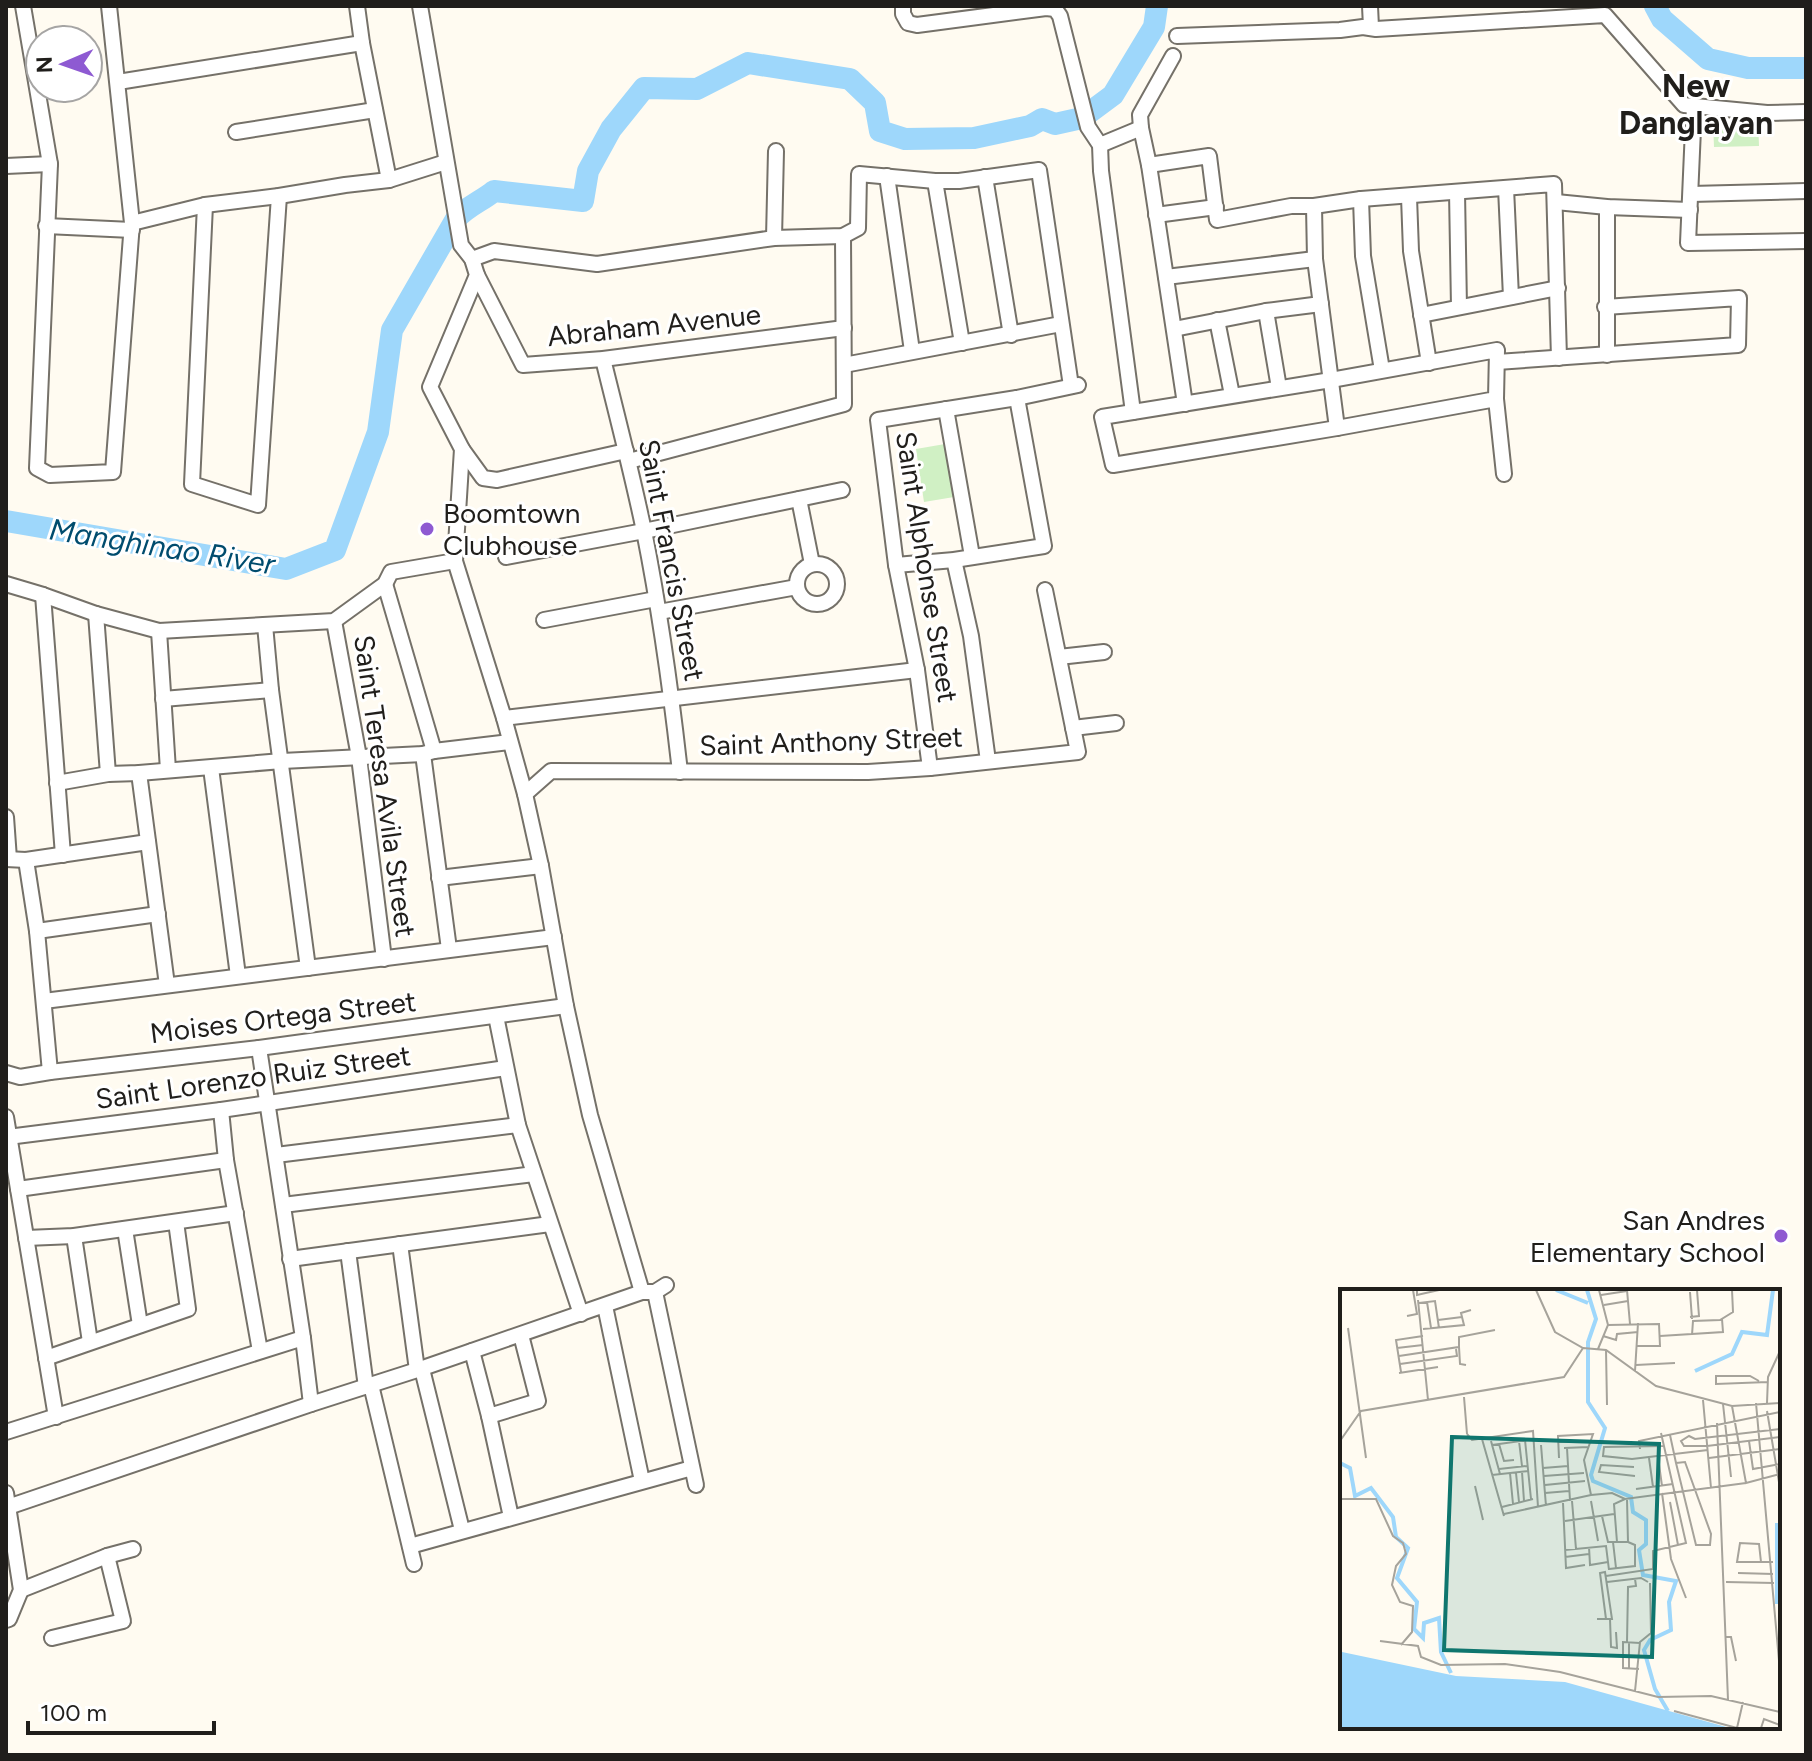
<svg xmlns="http://www.w3.org/2000/svg" width="1812" height="1761" viewBox="0 0 1812 1761" font-family="Figtree,sans-serif">
	<style>
		.green { fill: #d0f0c4 }
		.lines { fill: none; stroke-linecap: round; stroke-linejoin: round }
		.river { stroke: #9ed7fb; stroke-width: 22 }
		.street-casing { stroke: #757169; stroke-width: 18 }
		.street { stroke: #fff; stroke-width: 14 }
		.poi-dot { fill: #8e5ad2; stroke: #fff; stroke-width: 3 }
		.labels { text-anchor: middle; stroke-width: 6; stroke-linejoin: round; paint-order: stroke }
		.street-label { font-size: 28px; fill: #201e1b; stroke: #fff }
		.poi-label { font-size: 28px; fill: #201e1b; stroke: #fff; text-anchor: start }
		.water-label { font-size: 30px; font-style: italic; fill: #004c6e; stroke: #fff }
		.quarter-label { font-size: 32px; font-weight: bold; fill: #201e1b; stroke: #fff }
		.inset-river { fill: none; stroke: #9ed7fb; stroke-width: 4 }
		.inset-road { fill: none; stroke: #a6a39b; stroke-width: 2 }
		.view { fill: #0f766e; fill-opacity: 0.15; stroke: #0f766e; stroke-width: 4 }
		.inset-edge { fill: none; stroke: #201e1b; stroke-width: 4 }
	</style>
	<rect width="100%" height="100%" fill="#fffbf1"/>
	<g class="green">
		<path d="M1713,120h45l1,26 -45,1z"/>
		<path d="M945,444l9,53 -30,5 -8,-53z"/>
	</g>
	<g class="lines">
		<g class="river">
			<path d="M1655,6l7,13 46,40 40,9h58"/>
			<path d="M6,521l280,48 49,-19 43,-118 14,-102 64,-111c10,-12 26,-18 38,-28l89,10 5,-30 23,-42 33,-41 53,1 51,-26 102,16 25,24 5,28 25,8 69,-1 56,-12 12,-7 13,5 27,-6 31,-23 41,-68 3,-21"/>
		</g>
		<defs>
			<g id="street">
				<path d="M23,6l27,158 -13,304 13,7 63,-3 19,-249 -23,-217"/>
				<path d="M357,6l5,37 27,137"/>
				<path d="M420,6l41,239 11,14 5,16 -47,112 32,62 -7,112 49,157 21,76 16,72 25,140 24,109 52,177"/>
				<path d="M903,6v8l5,9 9,2 129,-17 9,1 5,7 28,111 12,18 1,26 32,241"/>
				<path d="M1370,6l1,21"/>
				<path d="M1177,36l163,-6 23,-3 13,2 229,-14 79,90 83,8 39,-1"/>
				<path d="M1173,56l-33,59 1,13 8,37 36,239"/>
				<path d="M118,82l244,-39"/>
				<path d="M1694,106l-6,137 118,-2"/>
				<path d="M236,132l139,-22"/>
				<path d="M1100,145l41,-17"/>
				<path d="M1149,165l60,-9 8,64 74,-14h23l47,-7 193,-15 5,174"/>
				<path d="M6,166l44,-2"/>
				<path d="M887,176l25,175"/>
				<path d="M985,177l26,158"/>
				<path d="M935,181l27,162"/>
				<path d="M1506,188l5,109"/>
				<path d="M1457,192l2,115"/>
				<path d="M1691,194l115,-3"/>
				<path d="M1409,197l2,54 18,112"/>
				<path d="M1361,199l2,57 19,114"/>
				<path d="M1556,202l51,5 83,3"/>
				<path d="M205,205l-13,279 66,21 21,-309"/>
				<path d="M1314,206l1,53 22,169"/>
				<path d="M1156,215l60,-8"/>
				<path d="M132,223l73,-18 74,-9 66,-11 44,-5 57,-18"/>
				<path d="M46,226l86,4"/>
				<path d="M774,238l2,-87"/>
				<path d="M472,259l22,-8 103,13 177,-26 69,-2 15,-8 1,-54 76,7h24l80,-11 32,216"/>
				<path d="M477,275l46,90 80,-6 241,-31"/>
				<path d="M1166,277l149,-18"/>
				<path d="M1266,311l13,77"/>
				<path d="M1421,315l137,-27"/>
				<path d="M1217,320l15,75"/>
				<path d="M1174,329l92,-18 55,-7"/>
				<path d="M1607,355v-148"/>
				<path d="M603,359c14,57 29,114 41,172 16,80 27,160 36,241"/>
				<path d="M1497,362l241,-17 1,-47 -134,9"/>
				<path d="M844,365l217,-41"/>
				<path d="M1496,399l-159,29 -224,37 -11,-48 229,-37 166,-30 -1,49 8,75"/>
				<path d="M946,409l26,147"/>
				<path d="M462,449l21,29 14,2 129,-29"/>
				<path d="M629,461l215,-57 -1,-168"/>
				<path d="M799,499l13,65"/>
				<path d="M506,557l138,-26 198,-41"/>
				<path d="M954,560l17,76 17,125"/>
				<circle cx="817" cy="584" r="20"/>
				<path d="M896,565l58,-5 90,-14 -27,-148"/>
				<path d="M6,584l37,11 53,19 63,17 175,-10 51,-37 6,-12 64,-11"/>
				<path d="M385,584l49,167"/>
				<path d="M43,595l20,260"/>
				<path d="M659,612l138,-25"/>
				<path d="M96,614l12,160"/>
				<path d="M544,620l112,-21"/>
				<path d="M334,621l25,136 25,202"/>
				<path d="M265,625l6,65 37,278"/>
				<path d="M159,631l9,139"/>
				<path d="M1059,657l45,-5"/>
				<path d="M163,699l108,-9"/>
				<path d="M504,718l413,-48"/>
				<path d="M1073,728l43,-5"/>
				<path d="M423,754l26,195"/>
				<path d="M211,768l27,208"/>
				<path d="M930,768l-13,-98 -21,-105 -18,-145 139,-22 61,-13"/>
				<path d="M139,773l28,212"/>
				<path d="M57,783l51,-9 31,-1 143,-12 141,-7 11,-3 76,-9"/>
				<path d="M525,794l26,-23 317,1 62,-4 148,-16 -33,-162"/>
				<path d="M6,817l3,42"/>
				<path d="M6,859l20,1 122,-18"/>
				<path d="M26,860l11,71 13,141"/>
				<path d="M439,878l102,-12"/>
				<path d="M37,931l121,-17"/>
				<path d="M44,1001l510,-64"/>
				<path d="M496,1016l22,109 63,189"/>
				<path d="M259,1048l44,290 8,66"/>
				<path d="M6,1073l14,4 30,-5 209,-24 307,-42"/>
				<path d="M221,1110l5,50 34,191"/>
				<path d="M6,1117l50,300"/>
				<path d="M8,1137l213,-27 285,-42"/>
				<path d="M276,1155l242,-30"/>
				<path d="M18,1189l208,-29"/>
				<path d="M283,1205l251,-31"/>
				<path d="M125,1229l15,96"/>
				<path d="M74,1236l16,106"/>
				<path d="M26,1238l48,-2 162,-23"/>
				<path d="M400,1244l17,126"/>
				<path d="M348,1251l18,136"/>
				<path d="M290,1259l260,-35"/>
				<path d="M655,1292l41,193"/>
				<path d="M605,1306l37,175"/>
				<path d="M472,1351l17,65 22,101"/>
				<path d="M46,1358l142,-49 -12,-87"/>
				<path d="M422,1369l40,161"/>
				<path d="M371,1385l43,179"/>
				<path d="M489,1416l49,-15 -17,-66"/>
				<path d="M6,1432l297,-94"/>
				<path d="M6,1493l15,97 -12,29 -3,1"/>
				<path d="M8,1507l303,-103 106,-34 225,-78h13l11,-7"/>
				<path d="M410,1546l282,-78"/>
				<path d="M21,1590l86,-34 26,-7"/>
				<path d="M52,1638l71,-17 -16,-65"/>
			</g>
		</defs>
		<use href="#street" class="street-casing"/>
		<use href="#street" class="street"/>
	</g>
	<g class="poi-dot">
		<circle cx="427" cy="529" r="8"/>
		<circle cx="1781" cy="1236" r="8"/>
	</g>
	<g class="labels">
		<g class="street-label">
			<text transform="translate(654 325) rotate(-6)" y="10">Abraham Avenue</text>
			<text transform="translate(672 560) rotate(79)" y="10">Saint Francis Street</text>
			<text transform="translate(927 567) rotate(81)" y="10">Saint Alphonse Street</text>
			<text transform="translate(831 741) rotate(-2)" y="10">Saint Anthony Street</text>
			<text transform="translate(385 786) rotate(82)" y="10">Saint Teresa Avila Street</text>
			<text transform="translate(283 1017) rotate(-7)" y="10">Moises Ortega Street</text>
			<text transform="translate(253 1077) rotate(-8)" y="10">Saint Lorenzo Ruiz Street</text>
		</g>
		<g class="poi-label">
			<text x="443" y="523">Boomtown<tspan x="443" dy="32">Clubhouse</tspan></text>
			<text x="1765" y="1230" text-anchor="end">San Andres<tspan x="1765" dy="32">Elementary School</tspan></text>
		</g>
		<g class="water-label">
			<text transform="translate(162 547) rotate(9)" y="10">Manghinao River</text>
		</g>
		<g class="quarter-label">
			<text x="1696" y="97">New<tspan x="1696" dy="37">Danglayan</tspan></text>
		</g>
	</g>
	<g transform="translate(1340 1289)">
		<rect width="440" height="440" fill="#fffbf1"/>
		<path d="M2,363l114,24 109,6 165,46h-390z" fill="#9ed7fb"/>
		<path class="inset-river" d="M216,1l32,13M247,1l9,29 -8,23v60l17,26 -14,47 2,6 38,16 2,15 13,8v24l-7,6 4,25 33,6 -7,21 2,28 -21,10 -6,10 11,39 13,22M355,82l37,-17 10,-22 25,3 6,-45M0,174l10,5 5,28 16,-8 22,29 3,20 12,11 -11,30 20,24 -3,27 9,9 1,-15 15,-5 2,34 10,21M437,315v-81"/>
		<path class="inset-road" d="M196,1l19,42 28,16 23,2 50,36 76,20 48,-3M287,1l3,34M77,2v4l22,-5M350,3l2,27M261,6l26,-4M78,11l10,100M87,13l4,26M79,14l16,-2 4,27M264,16l24,-4M67,27l10,-2 -4,-24M350,28l9,-1 -2,-26M98,31l24,-3M268,36l51,-1 1,22h-23M8,39l18,130M83,40l41,-4 -3,-12 10,-3M352,46l1,-14 27,-1 13,-8 -1,-22M263,47l13,4 1,-6 21,-2M320,47l63,-4 -1,-13M119,58v-10l36,-7M57,59l26,-3M258,60l10,-24 -9,-35M266,61l1,55M59,67l60,-9 1,17 6,1M60,75l57,-8 -1,-7M296,76l39,-2M295,82l3,-48M61,83l-5,-32 27,-4M59,84l39,-6M419,92l-9,-5h-34v8l52,-2M124,108l3,37M363,111l8,88M416,114l24,269M427,114l1,-26 12,-26M383,115l8,73M392,117l14,77 34,-9M427,122l13,77M377,134l11,277M440,140l-85,10 -6,-3 -8,5 3,5h23l73,-9M127,145l5,6 61,-9 5,76M330,146l6,28 20,82h14l1,-11 -26,-72 -9,1M142,150l22,77M185,151l6,59M0,152l21,-30 203,-34 19,-29M151,152l9,33M179,152l3,25M409,152l4,28 27,-5M218,153l33,-1M159,155l5,17 10,-1M152,156l36,-5M201,156l5,61M323,157l-59,1 -1,9 29,3 76,-9M224,159l25,-1M227,159l3,53M300,160l-1,-8 141,-29M318,168l4,29M219,169l-1,-22 35,-2 -9,26 7,35M309,169l4,29M369,169l71,-9M294,178l-33,-2 -2,7 36,4M203,179l25,-2M159,180l28,-3M182,183l2,29M170,184l3,31M176,184l3,29M152,186l37,-4M204,187l40,-3M205,196l40,-4M135,197l8,34M296,200l37,-5M205,204l24,-2M322,204l9,66 15,39M0,210h36l17,37 10,7 3,11 -10,12 -4,19 8,17 13,4 -1,26 -11,13M232,212l4,48M251,212l7,40M330,213l8,43M223,214l3,65 19,-3M162,218l31,-8M164,225l87,-19 21,-2 13,6 121,-16M262,227l6,26h20M225,232l49,-7M273,253l3,26M277,253l-3,-38 11,-5M249,258l1,18 18,-3M225,261l41,-4 3,24M225,268l24,-3M421,273l-2,-18 -19,-1 -3,19h36M269,280l26,-3v-21l-7,-3 -1,-43M398,284l35,1M266,287l47,-7v-18l33,-8 -25,-110M267,293l34,-4 7,4M386,293l48,1M257,330h15l-7,-47 -5,1 6,46M270,330l1,28 6,1 -1,-16M386,348h5l5,24M40,352l38,5 3,11 20,8 64,-1 55,8 98,25 53,-1 69,16M287,353l1,-55 8,-1 -1,-7M289,379v-26M299,380l-16,-1v-26l17,1M295,402l5,-49 11,-9 -1,-50M334,422l63,17 6,-26M421,439l3,-9 16,6"/>
		<path class="view" d="M112,148l207,7 -7,213 -208,-7z"/>
		<rect width="440" height="440" class="inset-edge"/>
	</g>
	<rect width="1812" height="1761" fill="none" stroke="#201e1b" stroke-width="16"/>
	<g transform="translate(64 64) rotate(268)"><circle r="38" fill="#ffffff" stroke="#a6a5a4" stroke-width="2"/>
	<path d="M0-6L14 30L0 20L-14 30Z" fill="#8e5ad2"/>
	<text y="-12" font-size="22" font-weight="bold" text-anchor="middle" fill="#201e1b">N</text>
	</g>
	<path d="M28 1721v12h186v-12" fill="none" stroke="#201e1b" stroke-width="4"/>
	<text x="40" y="1721" font-size="24" fill="#201e1b" stroke="#ffffff" stroke-width="6" paint-order="stroke">100 m</text>
</svg>
